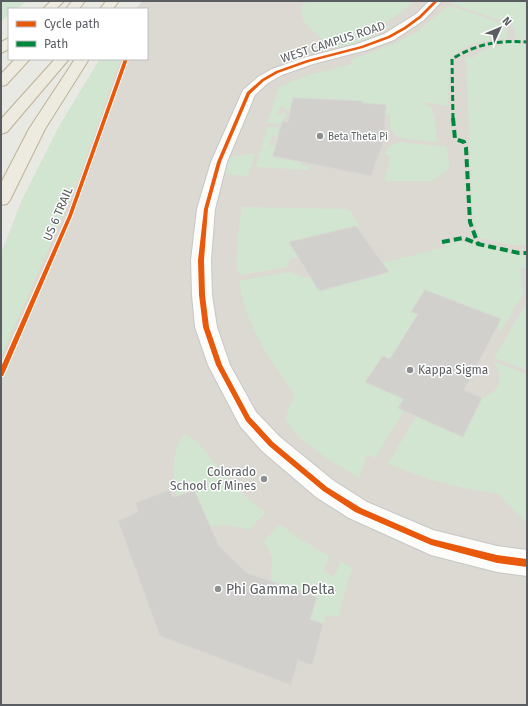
<svg xmlns="http://www.w3.org/2000/svg" width="528" height="706" viewBox="0 0 528 706" font-family="'Fira Sans',sans-serif">
	<style>
		.education { fill: #dcd9d3 }
		.green { fill: #d1e5d0 }
		.building { fill: #d1d0cd; stroke: #d8d7d3 }
		.lines { fill: none; stroke-linecap: round; stroke-linejoin: round }
		.street-casing { stroke: #c6c7c6; stroke-width: 2 }
		.highway-casing { stroke: #beb294; stroke-width: 2 }
		.street { fill: #fcfcfb; fill-rule: evenodd }
		.highway { fill: #edeae0; fill-rule: evenodd }
		.quiet-far1 { stroke: #00873e; stroke-width: 3; stroke-dasharray: 6 3; stroke-linecap: butt }
		.quiet { stroke: #00873e; stroke-width: 4; stroke-dasharray: 8 4; stroke-linecap: butt }
		.cycleway-casing { stroke: #fff; stroke-width: 2 }
		.cycleway { fill: #e8590c; fill-rule: evenodd }
		.poi-dot { fill: #8c8e8f; stroke: #fff; stroke-width: 1.5 }
		.labels { text-anchor: middle; stroke-width: 3; stroke-linejoin: round; paint-order: stroke }
		.far-poi-label { font-size: 10px; fill: #5a5d61; stroke: #fff; text-anchor: start }
		.street-label { font-size: 12px; fill: #5a5d61; stroke: #fff }
		.poi-label { font-size: 12px; fill: #5a5d61; stroke: #fff; text-anchor: start }
		.near-poi-label { font-size: 14px; fill: #5a5d61; stroke: #fff; text-anchor: start }
	</style>
	<rect width="100%" height="100%" fill="#e9e9e4"/>
	<path class="education" d="M142,1h385v704h-526v-451l22,-56 37,-73 40,-66h47v-50h-11z"/>
	<g class="green">
		<path d="M1,1h26l-10,8h-8v6l-8,6z"/>
		<path d="M309,1h106c-14,14 -61,42 -80,43 -9,1 -15,-7 -21,-12 -9,-7 -13,-14 -13,-26z"/>
		<path d="M450,1h76l1,39 -12,-1v-10l-5,-6 -57,-19z"/>
		<path d="M451,6l53,18 4,2 -1,13c-17,0 -50,5 -57,22l-2,45 -23,-4 -1,2 7,4 3,9 3,25 -31,-3 -10,-3 -6,-9v-12l-5,-1v-9l-23,-2v-2l-69,-3 -2,12 -8,-1 1,-2h-4l-3,7 4,1 2,-2h4l-6,11 -14,-1 12,-36 27,-11 47,-12 -2,-2 2,-3c22,-8 43,-15 63,-27 8,-5 29,-25 35,-26z"/>
		<path d="M388,25l4,1c-16,8 -43,24 -61,21l26,-8z"/>
		<path d="M503,42l24,2v201h-17l-30,-7 -7,-18 -7,-164 7,2c7,-9 20,-11 31,-13z"/>
		<path d="M100,59h21l-43,122 -77,176v-103l22,-56 37,-73z"/>
		<path d="M267,127l13,1v11h-4v-3l-4,-1 -3,10 4,1 2,-4 3,1 -6,14 30,5 -1,3 9,1 -2,4 -52,-3z"/>
		<path d="M400,142l46,5 4,18 -3,6 -15,10h-48l7,-24 -7,-4 8,-8z"/>
		<path d="M255,153l-7,23 -23,-2 5,-17z"/>
		<path d="M242,207l104,2 4,2 10,15 -71,16 9,15 -8,2 -3,8 -45,8 -5,-3c-1,-23 1,-43 5,-65z"/>
		<path d="M459,241l60,14h8v13h-7l3,27 -22,35 -5,-2 5,-9 -76,-29 -14,21 7,3 -28,45 -8,-3 -16,26 38,17 -6,9 6,3 -29,47 -8,-4 -8,24c-23,-14 -62,-36 -74,-59l10,-25c-28,-38 -47,-64 -56,-112l3,-2 49,-8 11,5h9l78,-5 -6,-9 62,-16 -1,-3z"/>
		<path d="M525,305l2,17v48l-33,-12z"/>
		<path d="M494,362l33,12v147l-5,-2 -23,-25 -35,-6 -32,-8 -44,-16 28,-48 47,21 19,-39c19,-7 22,-20 12,-36z"/>
		<path d="M185,434l11,7 42,49 27,23 -16,17c-13,-5 -25,-6 -39,-3l-16,-37 -17,7c-6,-13 -4,-55 8,-63z"/>
		<path d="M280,524l17,13 32,19 -6,15 11,6 7,-16 11,7 -14,50 -11,-4 -4,10 -13,-5 6,-22 -45,-16 1,-24 -8,-16z"/>
	</g>
	<g class="building">
		<path d="M293,98l69,3v2l24,2 -3,38 -12,33 -98,-20 9,-35 6,1z"/>
		<path d="M356,226l33,46 -70,19 -30,-49z"/>
		<path d="M425,290l76,29 -37,71 18,8 -19,39 -65,-29 6,-9 -39,-17 18,-26 7,3 28,-45 -7,-2z"/>
		<path d="M169,490l4,8 21,-8 25,56 28,27 70,24 -7,22 13,5 -11,41 -14,-5 -7,25 -131,-49 -42,-115 20,-9 -3,-9z"/>
	</g>
	<g class="lines">
		<defs>
			<path id="street" d="M429,1h13l-18,19 -30,20 -27,10 -54,14 -31,11 -14,8 -13,12 -28,67 -12,47 -4,51 1,35 5,32 13,38 26,47 24,25 54,44 33,21 66,28 64,16 30,4v26l-30,-4 -66,-17 -82,-37 -33,-21 -54,-46 -22,-25 -32,-61 -13,-38 -3,-32 -1,-35 6,-51 14,-47 32,-72 15,-13 14,-8 31,-11 54,-14 27,-10 32,-20z"/>
			<g id="highway">
				<path d="M51,1h13l-8,8h-13z"/>
				<path d="M72,1h13l-6,8h-13z"/>
				<path d="M106,1h13l-6,8h-13z"/>
				<path d="M9,38v11l-8,4v-11z"/>
				<path d="M15,59h15l-24,26 -5,1v-12z"/>
				<path d="M55,59h14l-62,73 -6,2v-15z"/>
				<path d="M75,59h14l-44,70 -35,71 -3,4 -6,1v-22l28,-54z"/>
			</g>
		</defs>
		<use href="#street" class="street-casing"/>
		<use href="#highway" class="highway-casing"/>
		<use href="#street" class="street"/>
		<use href="#highway" class="highway"/>
		<path class="quiet-far1" d="M453,119l-1,-60c24,-15 47,-19 75,-17"/>
		<g class="quiet">
			<path d="M453,118l2,21 9,3 2,6 4,74 8,22"/>
			<path d="M442,242l21,-4 15,6 41,9h8"/>
		</g>
		<defs>
			<g id="cycleway">
				<path d="M434,1h4l-17,17 -15,11 -16,9 -27,10 -54,14 -31,11 -14,8 -14,13 -29,68 -13,47 -4,51 1,35 4,32 13,38 28,52 23,25 54,45 34,21 71,31 65,16 30,4v8l-30,-4 -66,-18 -76,-33 -32,-21 -54,-45 -23,-25 -30,-56 -13,-38 -4,-32 -1,-35 6,-51 13,-47 30,-70 15,-13 14,-8 31,-11 54,-14 27,-10 16,-9 15,-11z"/>
				<path d="M124,59h4l-56,157 -68,158 -1,2h-2v-9l67,-151z"/>
			</g>
		</defs>
		<use href="#cycleway" class="cycleway-casing"/>
		<use href="#cycleway" class="cycleway"/>
	</g>
	<g class="poi-dot">
		<circle cx="320" cy="136" r="4"/>
		<circle cx="410" cy="370" r="4"/>
		<circle cx="264" cy="479" r="4"/>
		<circle cx="218" cy="589" r="4"/>
	</g>
	<g class="labels">
		<g class="far-poi-label">
			<text x="328" y="140">Beta Theta Pi</text>
		</g>
		<g class="street-label">
			<text transform="translate(333 42) rotate(-18)" y="4">WEST CAMPUS ROAD</text>
			<text transform="translate(58 214) rotate(-67)" y="4">US 6 TRAIL</text>
		</g>
		<g class="poi-label">
			<text x="418" y="374">Kappa Sigma</text>
			<text x="256" y="476" text-anchor="end">Colorado<tspan x="256" dy="14">School of Mines</tspan></text>
		</g>
		<g class="near-poi-label">
			<text x="226" y="594">Phi Gamma Delta</text>
		</g>
	</g>
	<rect width="528" height="706" fill="none" stroke="#5a5d61" stroke-width="4"/>
	<rect x="8" y="8" width="140" height="52" fill="#ffffff" stroke="#bdbec0"/>
	<rect x="16" y="21" width="20" height="6" fill="#e8590c" stroke="#bdbec0"/>
	<text x="44" y="28" font-size="12" fill="#5a5d61">Cycle path</text>
	<rect x="16" y="41" width="20" height="6" fill="#00873e" stroke="#bdbec0"/>
	<text x="44" y="48" font-size="12" fill="#5a5d61">Path</text>
	<g transform="translate(500 28) rotate(46)" stroke="#ffffff" stroke-width="3" paint-order="stroke">
	<path d="M0-3L7 15L0 10L-7 15Z" fill="#5a5d61"/>
	<text y="-6" font-size="11" font-weight="bold" text-anchor="middle" fill="#5a5d61">N</text>
	</g>
</svg>
